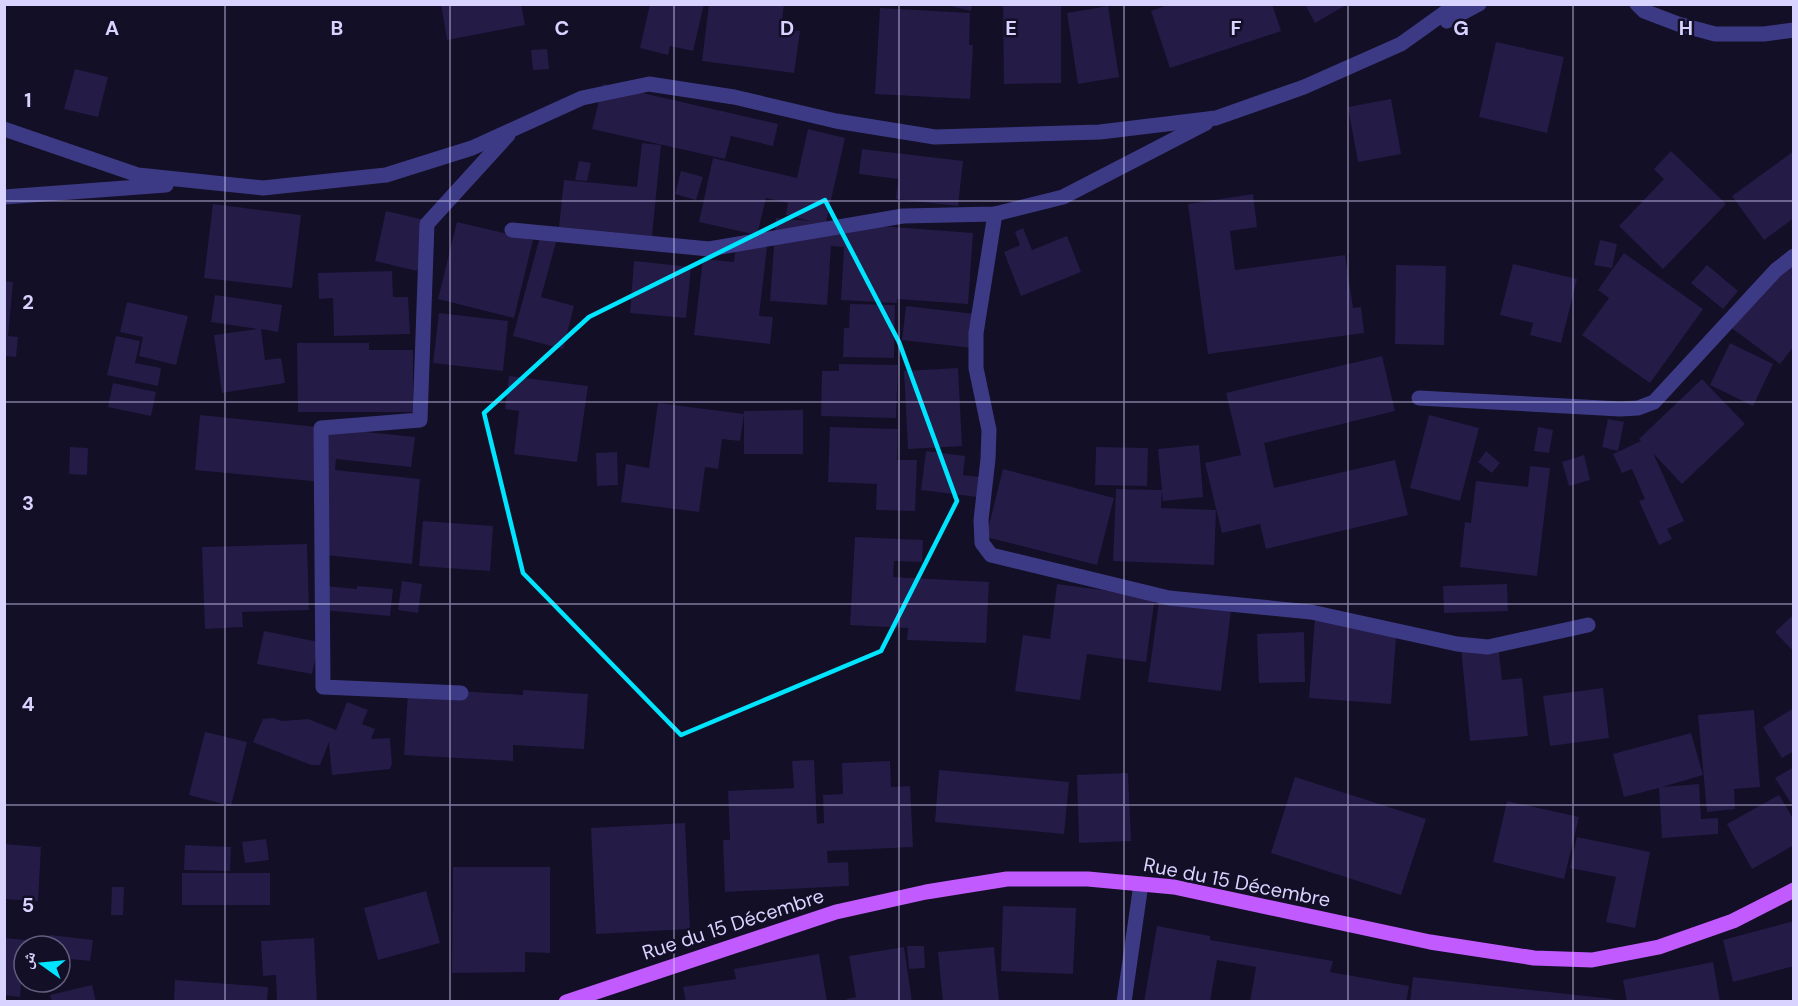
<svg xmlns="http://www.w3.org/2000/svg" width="1798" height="1006" viewBox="0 0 1798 1006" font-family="'DM Sans','Noto Naskh Arabic',sans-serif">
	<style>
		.building { fill: #241b47 }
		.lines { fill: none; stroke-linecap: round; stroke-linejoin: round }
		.minor { stroke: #3d3a85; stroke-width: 15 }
		.major { stroke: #c25bff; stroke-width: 15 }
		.marked { fill: none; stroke: #00e5ff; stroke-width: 4.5; stroke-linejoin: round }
		.grid { fill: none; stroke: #d9d4ff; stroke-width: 1.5; stroke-opacity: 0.55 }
		.labels { text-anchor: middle; stroke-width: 5; stroke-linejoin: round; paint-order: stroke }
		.street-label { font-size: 20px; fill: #d9d4ff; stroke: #130f26 }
		.grid-label { font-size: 20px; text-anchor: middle; font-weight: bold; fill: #d9d4ff; stroke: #130f26; stroke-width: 5; stroke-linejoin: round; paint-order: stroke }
	</style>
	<rect width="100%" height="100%" fill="#130f26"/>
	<g class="building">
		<path d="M441,4h80l4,21 -78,15z"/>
		<path d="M650,4h54l-11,47 -23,-5 -2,9 -28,-7z"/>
		<path d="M709,4h75l-3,25 19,2 -6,42 -92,-12z"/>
		<path d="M1003,4h58v79l-57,1z"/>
		<path d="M1171,4h101l9,27 -111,37 -19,-57z"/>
		<path d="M1305,4h43l-33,19z"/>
		<path d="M947,5h25l-1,6z"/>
		<path d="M1108,6l11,71 -41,7 -11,-71z"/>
		<path d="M880,8l90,5 -1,32h4l-3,54 -95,-5z"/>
		<path d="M1496,42l68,15 -17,76 -68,-16z"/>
		<path d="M547,49l2,20 -16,1 -2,-20z"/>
		<path d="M75,69l33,8 -10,40 -34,-8z"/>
		<path d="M603,84l175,40 -5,22 -42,-10 -6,23 -133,-30z"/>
		<path d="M1391,99l10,55 -43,8 -10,-55z"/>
		<path d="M808,129l37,9 -19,84 147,11 -5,71 -71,-5v4l-56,-3 3,-53 -13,-1 -4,59 -57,-4 6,-83 34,3 -24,-6 2,-12 -22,-5 -9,37 -58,-13 14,-64 84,20z"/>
		<path d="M642,143l19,2 -9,91 -93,-9 5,-47 73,7z"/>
		<path d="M862,149l101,12 -5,45 -62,-7 2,-20 -39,-5z"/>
		<path d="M1671,151l55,53 -63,65 -44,-43 45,-47 -10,-10z"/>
		<path d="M1794,151v67l-30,22 -32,-44z"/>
		<path d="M579,161l12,2 -4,18 -12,-1z"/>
		<path d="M681,171l22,6 -7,23 -21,-6z"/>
		<path d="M1253,194l4,33 -27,4 5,39 110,-15 8,53 8,-1 3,26 -156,21 -20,-150z"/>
		<path d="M213,204l88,11 -9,73 -88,-10z"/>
		<path d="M386,211l43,10 -12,50 -42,-10z"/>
		<path d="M457,222l76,18 -19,78 -76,-19z"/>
		<path d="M1023,228l9,22 35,-14 14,36 -60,24 -17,-44 16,-7 -5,-13z"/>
		<path d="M540,237l16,5 -15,55 33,9 -11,43 -50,-13z"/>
		<path d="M1600,240l17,4 -5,24 -18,-3z"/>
		<path d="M736,244l31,3 -8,69 14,1 -3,27 -76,-9 9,-76 31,3z"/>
		<path d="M1624,253l79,56 -53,74 -68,-48 27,-37 -11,-8z"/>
		<path d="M1782,255l12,9v82l-14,18 -51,-38z"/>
		<path d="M634,261l57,6 -5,51 -56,-5z"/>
		<path d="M1513,264l64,15 -16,64 -31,-8 3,-12 -33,-8z"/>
		<path d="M1396,265l50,1 -2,79 -49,-1z"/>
		<path d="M1707,265l31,26 -15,18 -32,-26z"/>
		<path d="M392,271l1,26h15l2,37 -76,2 -1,-38 -14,1 -1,-26z"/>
		<path d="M4,281l9,1 -5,54 10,1 -2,20 -12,-1z"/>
		<path d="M215,295l67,10 -4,27 -17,-3 4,31 16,-2 4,25 -63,10 -8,-58 43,-6 -46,-7z"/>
		<path d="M127,302l61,14 -12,49 -37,-9 4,-19 -23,-5z"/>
		<path d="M850,304l45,1 -1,53 -51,-1 1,-29h5z"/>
		<path d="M906,306l69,8 -3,34 -70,-8z"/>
		<path d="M439,313l69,8 -5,50 -70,-8z"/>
		<path d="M116,336l24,5 -5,22 26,5 -3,18 -51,-11z"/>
		<path d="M297,343h72v7h44v62h-115z"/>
		<path d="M1730,343l43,21 -20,42 -43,-21z"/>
		<path d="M1382,356l13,55 -131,32 10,45 121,-28 13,55 -142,34 -6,-25 -38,9 -17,-70 36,-8 -15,-62z"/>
		<path d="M839,364l59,1 -2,53 -75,-2 1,-45h17z"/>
		<path d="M958,368l4,78 -54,3 -4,-78z"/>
		<path d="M509,376l79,10 -11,76 -63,-8 5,-43 -14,-2z"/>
		<path d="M1702,379l43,45 -63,60 -29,-31 31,68 -17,8 5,10 -13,6 -20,-44 6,-2 -13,-30 -10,4 -9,-19 28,-13 -2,-2z"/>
		<path d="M113,383l43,9 -5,24 -43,-9z"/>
		<path d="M658,403l86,11 -4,27 -18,-2 -4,30 -13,-2 -6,45 -78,-10 5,-38 23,4z"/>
		<path d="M803,410v44h-59v-43z"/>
		<path d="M200,415l215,22 -4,30 -75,-8 -1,11 85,9 -8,85 -87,-9 -3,-73 -127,-12z"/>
		<path d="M1429,415l50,13 -19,73 -50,-13z"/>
		<path d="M1608,419l16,3 -6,29 -16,-4z"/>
		<path d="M830,427l68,2 -1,31h20l-2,51 -39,-1 1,-26 -49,-2z"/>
		<path d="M1538,427l15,3 -4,23 -15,-2z"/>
		<path d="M1199,445l4,52 -40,4 -5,-52z"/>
		<path d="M70,447l18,1 -1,27 -18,-1z"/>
		<path d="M1096,447l52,1 -1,38 -52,-1z"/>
		<path d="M926,451l39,5 -2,19 25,3 -3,20 -64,-8z"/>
		<path d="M1486,451l14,12 -8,10 -14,-11z"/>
		<path d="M617,452l1,33 -21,1 -1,-33z"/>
		<path d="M1584,455l6,25 -21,6 -7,-24z"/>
		<path d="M1530,466l20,2 -13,108 -77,-9 5,-45 6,1 5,-42 52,6z"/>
		<path d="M1003,469l111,29 -17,67 -111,-28z"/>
		<path d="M1116,489l46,1 -1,18 55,2 -2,55 -101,-4z"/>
		<path d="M423,521l70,5 -3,45 -71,-5z"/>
		<path d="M855,537l68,3 -1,22 -28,-1 -1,16 96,5 -3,61 -79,-3 1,-12 -58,-3z"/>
		<path d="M307,544l2,66 -67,2 1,15 -38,2 -3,-82z"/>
		<path d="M402,581l20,3 -4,29 -20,-3z"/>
		<path d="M1057,584l98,13 -9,65 -59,-8 -7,46 -65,-9 8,-56 27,4z"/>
		<path d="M1507,584l1,27 -64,2 -1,-27z"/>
		<path d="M325,586l32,3v-3l36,3 -3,27 -67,-6z"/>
		<path d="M1159,601l72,9 -10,81 -73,-9z"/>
		<path d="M1794,614v38l-19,-20z"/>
		<path d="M1315,617l82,7 -6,80 -82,-6z"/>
		<path d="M264,631l55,11 -7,32 -55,-10z"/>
		<path d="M1304,632l1,50 -46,1 -2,-49z"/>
		<path d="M1498,645l4,35 20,-2 6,58 -58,5 -9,-93z"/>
		<path d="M1603,688l6,50 -59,8 -7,-50z"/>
		<path d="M523,690l65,4 -4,55 -71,-4v16l-109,-6 4,-62 51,-2 64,4z"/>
		<path d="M347,702l21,8 -6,14 13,5 -4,10 19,-1 2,26 -2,5 -58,6 -3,-33 -9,23h-9l-58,-23 10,-23 10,-1 9,3 26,-2 28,11z"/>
		<path d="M1794,708v43l-12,7 -19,-31z"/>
		<path d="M1754,710l6,77 -26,2 1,20 -28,3 -9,-97z"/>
		<path d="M205,732l42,10 -16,64 -42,-11z"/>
		<path d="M1691,733l12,42 -41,12 37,-3 2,35 17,-1v16l-56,4 -3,-50 -35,9 -11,-43z"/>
		<path d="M814,760l3,64 7,-1 -1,-28 20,-1 -1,-31 48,-2 1,26 19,-1 3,61 -86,4 1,12 20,-1 1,24 -124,6 -2,-52h7l-2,-49 66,-3 -2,-27z"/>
		<path d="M1794,767v41l-19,-30z"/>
		<path d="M939,770l130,12 -5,52 -129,-12z"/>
		<path d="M1128,773l3,68 -52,2 -2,-68z"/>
		<path d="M1295,777l131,42 -25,76 -130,-42z"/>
		<path d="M1779,795l15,25v25l-42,24 -25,-45z"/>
		<path d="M1507,801l72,16 -15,62 -71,-17z"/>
		<path d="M685,823l5,106 -94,5 -5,-106z"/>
		<path d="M1577,837l73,15 -15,76 -29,-6 10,-45 -46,-9z"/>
		<path d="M266,839l3,21 -24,3 -3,-21z"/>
		<path d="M4,844l37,3 -3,54 -34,-2z"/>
		<path d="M185,845l46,2 -1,24 -46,-1z"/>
		<path d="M453,867h97v86l-25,-1v20l-73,1z"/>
		<rect x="182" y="873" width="88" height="32"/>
		<path d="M112,887h12l-1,28h-12z"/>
		<path d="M426,891l14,52 -62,17 -14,-52z"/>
		<path d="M1003,906l73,2 -3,66 -72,-3z"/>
		<path d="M1794,921v45l-61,16 -10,-42z"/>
		<path d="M1157,926l53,10v4l123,21 -3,11 79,14 -3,16h-156l6,-35 -39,-7 -7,42h-66z"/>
		<path d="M50,935l43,5 -3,21 -30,-3v-12h-12z"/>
		<path d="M4,938l22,2 -2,6 -4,51 -16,-2z"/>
		<path d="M314,938l3,64h-40l-1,-27 -13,1 -2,-35z"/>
		<path d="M907,946h17l1,22 -16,1z"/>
		<path d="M904,947l8,55h-65v-3l9,-2 -7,-41z"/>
		<path d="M994,947l5,55h-56l-5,-50z"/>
		<path d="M819,954l8,48h-141l-3,-15 53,-8 -2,-10z"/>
		<path d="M1713,962l7,40h-93l-4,-22z"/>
		<path d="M1413,977l200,22v3h-203z"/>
		<path d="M175,980l93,7 -1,15h-93z"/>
		<path d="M92,985l4,17h-44l-2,-7z"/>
	</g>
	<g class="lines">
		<g class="minor">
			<path d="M1637,4l7,7 34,13 37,10h49l30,-4"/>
			<path d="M1447,21l32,-17"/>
			<path d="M4,129l134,46 125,13 123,-13 86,-27 110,-50 67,-14 85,13 102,24 99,16 165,-5 116,-14 88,-31 97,-43 56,-40"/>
			<path d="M4,197l162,-12"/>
			<path d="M995,214l-19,119v35l13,62 -1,29 -7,61 1,23 9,12 178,43 142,14 146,32 31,3 100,-22"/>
			<path d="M512,230l197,19 194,-33 92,-2 68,-17 143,-74"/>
			<path d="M1419,398l201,11 18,-1 16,-6 122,-132 18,-14"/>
			<path d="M461,693l-138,-6 -2,-259 99,-8 7,-196 81,-89"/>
			<path d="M1124,1002l17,-118"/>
		</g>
		<path class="major" d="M566,1002l270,-90 90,-20 81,-13h81l86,8 256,55 104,16 58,2 67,-13 74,-26 61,-31"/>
	</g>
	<path class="marked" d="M825,200l74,142 58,159 -76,150 -200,84 -158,-162 -39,-160 105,-96z"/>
	<path class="grid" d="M225,4v998M450,4v998M674,4v998M899,4v998M1124,4v998M1348,4v998M1573,4v998M4,201h1790M4,402h1790M4,604h1790M4,805h1790"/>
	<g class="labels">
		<g class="street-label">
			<text transform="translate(1237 882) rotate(11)" y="7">Rue du 15 Décembre</text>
			<text transform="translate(733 924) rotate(-18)" y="7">Rue du 15 Décembre</text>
		</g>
	</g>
	<g class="grid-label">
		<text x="112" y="35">A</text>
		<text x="337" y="35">B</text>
		<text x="562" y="35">C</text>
		<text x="787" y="35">D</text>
		<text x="1011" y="35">E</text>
		<text x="1236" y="35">F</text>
		<text x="1461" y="35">G</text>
		<text x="1686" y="35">H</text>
		<text x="28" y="107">1</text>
		<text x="28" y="309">2</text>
		<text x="28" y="510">3</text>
		<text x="28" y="711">4</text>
		<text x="28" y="912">5</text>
	</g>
	<rect width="1798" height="1006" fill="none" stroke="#d9d4ff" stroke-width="12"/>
	<g transform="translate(42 964) rotate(285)"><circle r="28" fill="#130f26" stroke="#625e7d" stroke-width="1.5"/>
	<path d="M0-4.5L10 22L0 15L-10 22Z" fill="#00e5ff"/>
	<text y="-9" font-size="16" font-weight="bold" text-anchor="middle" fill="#d9d4ff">ش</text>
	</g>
</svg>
